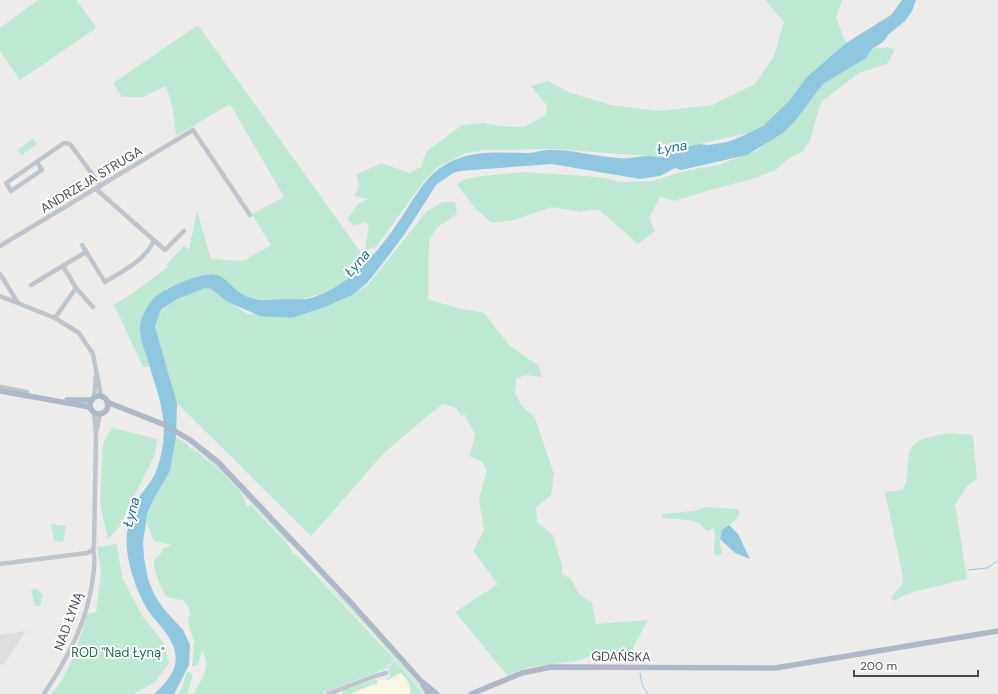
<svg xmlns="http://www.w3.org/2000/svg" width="998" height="694" viewBox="0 0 998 694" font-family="'DM Sans',sans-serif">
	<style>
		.commercial { fill: #f9f5e5 }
		.education { fill: #dfdddc }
		.green { fill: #bde8d2 }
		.water { fill: #8fc7e0 }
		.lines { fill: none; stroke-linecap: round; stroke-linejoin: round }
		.stream { stroke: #8fc7e0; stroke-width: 1 }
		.minor { stroke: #bec4cc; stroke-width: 4.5 }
		.major { stroke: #aeb8c8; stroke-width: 5.5 }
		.labels { text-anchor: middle; stroke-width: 4; stroke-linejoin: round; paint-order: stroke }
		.street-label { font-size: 13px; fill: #464d56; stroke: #fff }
		.park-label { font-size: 13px; fill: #206e4f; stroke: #fff }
		.water-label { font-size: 14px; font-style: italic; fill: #1b6e94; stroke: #fff }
	</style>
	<rect width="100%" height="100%" fill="#eeeceb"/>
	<path class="commercial" d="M398,669l23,25h-85l40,-16 5,2 11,-2 -2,-6z"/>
	<path class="education" d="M26,631l-21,32 -5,2v-30z"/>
	<g class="green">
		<path d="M38,0h38l19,25v4l-75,51 -20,-29v-23z"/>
		<path d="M765,0h77l-6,18 10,25 -39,34 -18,24 -26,25 -15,7 -80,18 -4,6 -8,2 -5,-3 -99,-7 -65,1 -22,3 -27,14 -14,14 -48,66 -11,3 4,-24 -4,-4 -11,4 -7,-7 11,-15 10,-5 -14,-3 5,-9 -3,-12 26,-12 27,10 12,-6 5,-15 36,-27 21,-2 24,4h17l22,-12 1,-9 -16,-20 17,-5 23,12 40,12 47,6 54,-6 43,-21 19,-28 10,-34z"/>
		<path d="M198,25l169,236 -27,24 -20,9 -22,6 -46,-1 -14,-7 -22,-18 -15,1 -35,14 -26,46 10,32h-7l-29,-62 19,-12 35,-26 -2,-2 18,-19 5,4 8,-39 14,48 32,2 28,-16 -19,-31 32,-17 -54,-93 -54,32 -3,-26 -7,-24 -23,11h-21l-9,-14z"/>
		<path d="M888,47l7,3 -8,14 -28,9 -38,29 -11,38 -7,11 -14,7 -13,12 -24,9 -42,11 -36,11 -14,-4 -11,21 6,13 -17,13 -40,-35 -17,3 -29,-5 -38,13 -22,3 -17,-15 -18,-24 9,-5 16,-3 41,-4 75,5 25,5 29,-1 33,-10 33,-6 38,-14 9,-7 31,-24 27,-36 43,-26 6,-9z"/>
		<path d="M33,138l4,6 -15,11 -5,-5z"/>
		<path d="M443,202h12l2,12 -19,13 -9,13 -1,59 29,9 27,5 25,32 30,21 3,11 -16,-2 -10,4 -1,14 6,12 14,13 19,56 -3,21 -15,12 1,15 16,13 9,31v8l9,5 8,15 13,9 4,21 52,-4 -15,28 1,9h-47l-10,4 -48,6 -22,8 -52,-63 43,-28 -25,-33 11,-21 -5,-31 8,-29 -5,-8 -12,-6 5,-22 -11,-20 -2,2 -6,-8 -14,-4 -56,47 -75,85 -134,-133 -22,-76c3,-23 30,-33 50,-39l6,1 6,4 30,21 45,4 33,-11 42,-21 59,-74z"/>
		<path d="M112,428l45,11 -2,15 -36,73 -11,12 -8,-34 3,-62z"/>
		<path d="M949,433l24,2 4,44 -10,7 -12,18 12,75 -58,14 -15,8 -3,-4 11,-12 1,-8 -18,-85 17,-2c11,-14 0,-36 14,-47 5,-5 25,-8 33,-10z"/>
		<path d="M176,437l13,8v5l3,-3 2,2 -1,4 3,-3c11,12 51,40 50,56l3,1 1,-3 39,42 4,8 4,1 97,104 -7,9 -66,26h-127c9,-18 17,-24 8,-44l-4,15 -6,1 2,-25 -6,-19 2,-8 -2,-7 -5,-7c-6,-1 -11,-1 -16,-4 -5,-3 -15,-31 -13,-36l8,-8v-3l10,-4 -18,-4 -8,-19 6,-20 18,-31z"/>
		<path d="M197,449l24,19 69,74 -2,1 -59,-64z"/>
		<path d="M705,507l32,2 2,3c1,10 -16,13 -19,24 -2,6 2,11 2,18l-4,2 -4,-2c-1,-8 3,-19 -1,-26l-6,3 -9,-9 -10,-2 -25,-2 -1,-4 32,-3z"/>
		<path d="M51,524l15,2 -3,16 -9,-1z"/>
		<path d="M117,544l5,33 19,37 22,28 6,21 -15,20 -21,11h-82c20,-22 28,-52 36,-80l9,-2 5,-40 -4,-25z"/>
		<path d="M319,576l42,41 66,77h-2l-51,-60z"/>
		<path d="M36,588l7,7 -3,11h-5l-4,-16z"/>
		<path d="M395,660l28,34h-12l-2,-11 -8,-10 -14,7 -1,-2 4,-1 -2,-8z"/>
		<path d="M187,672h3l3,3 -6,19h-10l4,-4z"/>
		<path d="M375,679l3,2 -2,4 -2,-1 -24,10h-9l2,-3z"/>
	</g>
	<g class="water">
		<path d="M902,0h14l-4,11 -7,10 -16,13 -6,8 -11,7 -6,9 -43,26 -27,36 -13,13 -36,22 -66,15 -6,-2 -15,8 -20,3 -88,-15 -92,7 -7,2 -17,12 -30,47 -23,31 -16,20 -15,12 -27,12 -33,11 -32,-2 -32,-14 -17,-13 -6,-1 -28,11 -15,10 -3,5 -4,13 22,76 -1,34 -6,34 -18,31 -5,13 -4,27 1,16 4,21 6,15 9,14 20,22 7,15 -1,20 -15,29h-20c25,-22 29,-39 9,-65 -5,-7 -12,-13 -16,-20 -10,-18 -17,-37 -20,-58 -2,-22 3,-40 15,-58 4,-6 9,-11 12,-17 7,-15 10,-32 10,-49 -1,-24 -11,-47 -17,-70 -3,-9 -8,-20 -7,-30 1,-9 6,-20 13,-28 9,-10 51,-29 65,-24 9,4 15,14 24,19 14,9 29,5 45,5 7,0 13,1 20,0 40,-10 70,-45 92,-78 14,-20 26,-46 49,-58 27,-14 51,-10 80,-10 8,0 17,-4 25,-3 22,0 44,7 66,8 11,1 21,-2 31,-2 5,1 8,2 14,1l4,-6 31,-7 9,1 19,-3 9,-3 27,-13 26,-25 18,-24 39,-34 45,-28z"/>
		<path d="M729,525l9,9 12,25 -15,-6 -15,-14 2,-9z"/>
	</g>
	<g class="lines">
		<g class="stream">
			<path d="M968,570l19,-2 11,-7"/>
			<path d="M640,673l2,12 6,9"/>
		</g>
		<g class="minor">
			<path d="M37,162l5,8 -31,21 -5,-8 58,-40 6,1 31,42"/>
			<path d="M96,189l69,61 19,-19"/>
			<path d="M82,245l23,37c18,-11 41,-22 49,-42"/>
			<path d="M0,246l193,-116 57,85"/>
			<path d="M63,266l13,22 17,19"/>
			<path d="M0,274l18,29"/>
			<path d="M31,285l55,-33"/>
			<path d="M0,296l55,22 24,15 14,21 8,42"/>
			<path d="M55,318l21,-30"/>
			<path d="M0,387l27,5 -1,4"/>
			<path d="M94,398l2,-23"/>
			<path d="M97,429l3,-16"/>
			<path d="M0,564l87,-11 6,-3 1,-5 2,-111 -2,-22"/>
			<path d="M44,694c24,-36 44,-74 49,-117 1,-10 3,-19 0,-27"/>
			<path d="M328,694l47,-18 11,-3"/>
		</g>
		<g class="major">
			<path d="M0,391l90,16"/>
			<circle cx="99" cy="405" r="9"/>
			<path d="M67,400h25"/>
			<path d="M107,402l58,23 25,15 28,22 136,144 66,74 17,14"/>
			<path d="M423,685l6,9"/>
			<path d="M471,694l51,-21 29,-6 224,1 223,-37"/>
		</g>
	</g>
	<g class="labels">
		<g class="street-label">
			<text transform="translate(91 179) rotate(-31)" y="5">ANDRZEJA STRUGA</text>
			<text transform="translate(68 621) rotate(-70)" y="5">NAD ŁYNĄ</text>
			<text transform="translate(621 656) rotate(1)" y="5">GDAŃSKA</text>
		</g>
		<g class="park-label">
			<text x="118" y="657">ROD "Nad Łyną"</text>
		</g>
		<g class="water-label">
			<text transform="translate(672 147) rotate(-9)" y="5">Łyna</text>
			<text transform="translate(357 263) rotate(-49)" y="5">Łyna</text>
			<text transform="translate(131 512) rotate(-75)" y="5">Łyna</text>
		</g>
	</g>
	<path d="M854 670v6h124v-6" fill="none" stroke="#464d56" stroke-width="2"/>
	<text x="860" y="670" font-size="12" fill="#464d56" stroke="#ffffff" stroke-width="3" paint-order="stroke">200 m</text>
</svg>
